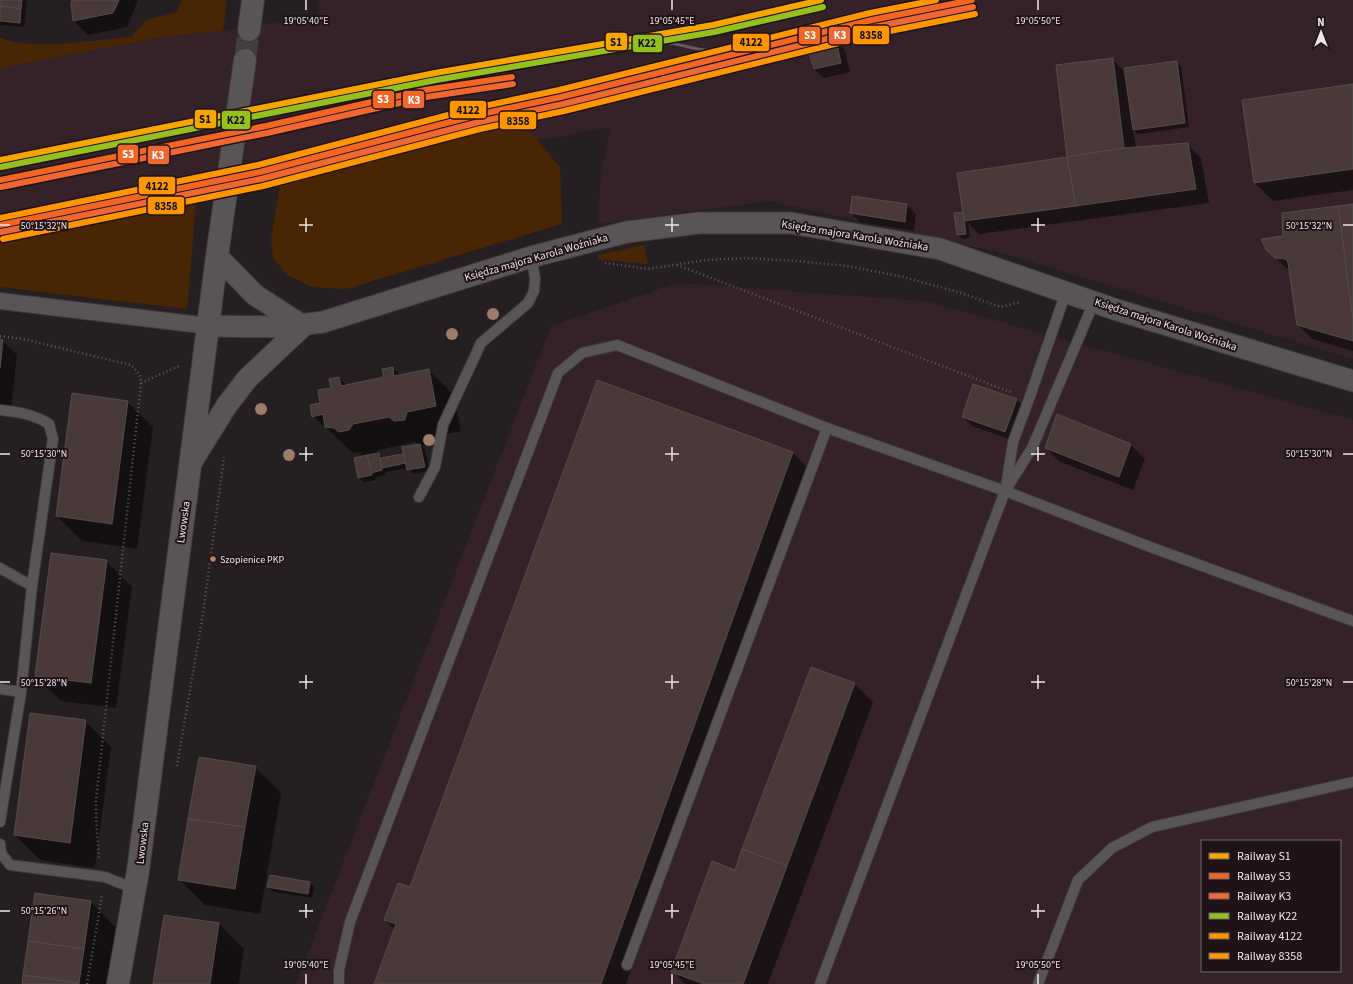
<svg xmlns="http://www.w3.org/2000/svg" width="1353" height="984" viewBox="0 0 1353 984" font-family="'Source Sans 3',sans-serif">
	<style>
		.built { fill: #342228; fill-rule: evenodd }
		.green { fill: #482604 }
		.shadow { fill: #0007; fill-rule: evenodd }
		.building { fill: #493a39; stroke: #534c4c }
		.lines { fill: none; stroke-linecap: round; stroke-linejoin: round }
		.tertiary-tunnel { stroke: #443d3f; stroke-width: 22; stroke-dasharray: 22 11; stroke-linecap: butt }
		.service-casing { stroke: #3f393b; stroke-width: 12 }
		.pedestrian-casing { stroke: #3f393b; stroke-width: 18 }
		.minor-casing { stroke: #3f393b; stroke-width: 23 }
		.tertiary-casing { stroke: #3f393b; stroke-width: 24 }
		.path { stroke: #5f5a5c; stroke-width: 2.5; stroke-dasharray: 1 3; stroke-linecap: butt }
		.service { stroke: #595456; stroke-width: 10 }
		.pedestrian { stroke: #595456; stroke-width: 16 }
		.minor { stroke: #595456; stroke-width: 21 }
		.tertiary { stroke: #595456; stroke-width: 22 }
		.rail { stroke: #625b5d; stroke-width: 3 }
		.rail-1-casing { stroke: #1f1317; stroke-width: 9 }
		.rail-2-casing { stroke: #1f1317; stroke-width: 9 }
		.rail-3-casing { stroke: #1f1317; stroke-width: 9 }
		.rail-4-casing { stroke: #1f1317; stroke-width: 9 }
		.rail-5-casing { stroke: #1f1317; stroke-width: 9 }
		.rail-6-casing { stroke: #1f1317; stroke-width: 9 }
		.rail-1 { stroke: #f7a600; stroke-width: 6 }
		.rail-2 { stroke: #f26522; stroke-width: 6 }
		.rail-3 { stroke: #ef6731; stroke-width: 6 }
		.rail-4 { stroke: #95c11f; stroke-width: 6 }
		.rail-5 { stroke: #ff9500; stroke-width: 6 }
		.rail-6 { stroke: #ff9500; stroke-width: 6 }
		.tree { fill: #9b7e6a }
		.ticks { fill: none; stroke: #eee5e8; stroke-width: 1.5 }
		.bus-dot { fill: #bb8660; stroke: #1f1317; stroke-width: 1.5 }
		.labels { text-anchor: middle; stroke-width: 4; stroke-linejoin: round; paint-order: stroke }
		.bus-label { font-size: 10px; fill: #eee5e8; stroke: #1f1317; text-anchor: start }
		.street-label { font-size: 11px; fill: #eee5e8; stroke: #1f1317 }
		.ticks-label { font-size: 10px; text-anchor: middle; fill: #eee5e8; stroke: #1f1317; stroke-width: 4; stroke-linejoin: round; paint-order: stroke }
		.line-badge { stroke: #1f1317; stroke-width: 1.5 }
		.badge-label { font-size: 11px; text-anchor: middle; font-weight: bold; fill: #fff }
		.pale-badge-label { font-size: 11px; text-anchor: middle; font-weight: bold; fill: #111 }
	</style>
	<rect width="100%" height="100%" fill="#261f21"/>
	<g class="built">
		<path d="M318,0h1035v359l-351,-106 -232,-52 -172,23 3,-52 10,-45 -611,111v-170l168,-32 55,-5 96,-16z"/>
		<path d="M677,283l248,18 428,119v564h-1057l255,-658zM1202,841h138v130h-138z"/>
	</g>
	<g class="green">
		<path d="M181,0h46l-4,31 -55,5 -168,32v-30c38,13 91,2 131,-1l16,-17 30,-8z"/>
		<path d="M490,116l42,18 28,33 2,57 -216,65 -34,-2 -25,-12 -14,-17 -2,-20 10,-57z"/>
		<path d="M196,202l-9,107 -187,-22v-49z"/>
		<path d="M644,245l4,19 -50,-5v-4z"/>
	</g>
	<g class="shadow">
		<path d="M0,0h27l-3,27 -24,-2z"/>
		<path d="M74,0h64l-11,27 -39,8 -14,-14 -2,-17z"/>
		<path d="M836,41l9,9 5,22 -26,6 -10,-9z"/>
		<path d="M1112,59l14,14 50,-11 5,4 8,61 -51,7 -5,-5 3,19 51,-4 14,14 8,45 -230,31 -11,-11 2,15 -7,1 -5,-4 6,-22 104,-55z"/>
		<path d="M1353,85v105l-80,11 -18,-18 -12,-82z"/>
		<path d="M907,205l9,9 -2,17 -54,-9 -9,-9z"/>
		<path d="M1353,205v146l-41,-12 -14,-14 -7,-53 -24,-22 17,-13z"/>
		<path d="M0,340l3,1 14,14 -6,55 -11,-2z"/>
		<path d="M393,368l7,8 28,-6 26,25 7,36 -28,6 -3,8 -8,1 3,3 4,22 -16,3 -5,-6 -22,4v3l-11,2 1,3 -12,2 -5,-4 6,-21 -5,-4 -8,-1 -39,-36 26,-38 8,8 38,-8zM415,442l4,3 -15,9 -20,4 -5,-4 -4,1 3,-5z"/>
		<path d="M973,385l44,15 9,9 -11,32 -43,-15 -9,-9z"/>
		<path d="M127,402l26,25 -16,122 -55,-8 -25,-25z"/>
		<path d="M1131,445l14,14 -12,31 -73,-28 -14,-14z"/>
		<path d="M793,453l18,18 -185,513h-251l20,-54 -10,-10 25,-32z"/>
		<path d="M106,561l26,26 -16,121 -55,-7 -25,-25z"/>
		<path d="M855,684l18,18 -105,282h-83l-12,-13z"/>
		<path d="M85,721l26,26 -16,121 -55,-8 -25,-25z"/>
		<path d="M255,767l26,26 -21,121 -55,-9 -26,-26z"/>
		<path d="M309,883l5,4 -2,11 -39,-6 -4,-5z"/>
		<path d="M91,902l25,26 -8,56h-85z"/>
		<path d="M219,924l25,25 -5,35h-85z"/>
	</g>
	<g class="building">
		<path d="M0,0h22l-1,9 -21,-3z"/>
		<path d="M72,0h47l-6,13 -40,8 -2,-17z"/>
		<path d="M0,6l21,3 -1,14 -20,-2z"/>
		<path d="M836,40l5,23 -27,6 -7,-23z"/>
		<path d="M1113,58l11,90 -57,9 -11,-92z"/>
		<path d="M1177,61l8,62 -52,7 -9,-62z"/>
		<path d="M1353,84v85l-99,14 -12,-83z"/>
		<path d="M1188,143l8,46 -120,17 -9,-49 57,-9z"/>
		<path d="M1067,157l9,49 -112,15 -7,-48z"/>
		<path d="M852,196l55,8 -2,18 -55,-9z"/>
		<path d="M1353,204v116l-15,-114z"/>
		<path d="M1338,206l15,114v21l-56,-16 -9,-62 -2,-4 -11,-1 -9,-8 -5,-11 22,-3 -1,-23z"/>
		<path d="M963,212l3,22 -9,1 -3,-22z"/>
		<path d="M0,339l3,1 -3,28z"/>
		<path d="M393,367l1,9 35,-7 7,37 -29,6 -2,8 -11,1 -5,-4 -36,7 -4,6 -10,2 -5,-4 -9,-1 -2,-13 -11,3 -2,-12 10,-2 -2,-13 13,-2 -2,-9 10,-2 2,9 43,-9 -2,-8z"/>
		<path d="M597,380l196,72 -192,532h-227l22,-60 -12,-4 14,-37 12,4z"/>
		<path d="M973,384l44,15 -12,33 -43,-15z"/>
		<path d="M72,393l56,8 -16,123 -56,-8z"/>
		<path d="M1057,414l74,30 -12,33 -74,-29z"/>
		<path d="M420,444l5,23 -18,3 -5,-23z"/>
		<path d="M379,453l3,17 -11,3 -4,-18z"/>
		<path d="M403,454l3,9 -24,5 -2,-10z"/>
		<path d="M367,455l5,20 -14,3 -4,-20z"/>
		<path d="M51,553l56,7 -16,123 -56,-7z"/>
		<path d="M811,667l44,16 -68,183 -45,-17z"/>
		<path d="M30,713l56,7 -16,123 -56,-8z"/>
		<path d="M199,757l57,9 -11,61 -57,-8z"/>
		<path d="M188,819l57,8 -10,62 -57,-9z"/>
		<path d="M742,849l45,17 -44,118h-39l-33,-12 41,-111 23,9z"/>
		<path d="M270,875l40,7 -2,12 -41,-7z"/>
		<path d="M35,893l56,8 -7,48 -56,-8z"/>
		<path d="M164,915l55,8 -9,61h-57z"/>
		<path d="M28,941l56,8 -5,34 -56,-8z"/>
		<path d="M23,975l56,8v1h-57z"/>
	</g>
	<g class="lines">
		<path class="tertiary-tunnel" d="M245,60l4,-30"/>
		<defs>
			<g id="service">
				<path d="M0,410c18,2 33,4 49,14l4,15 -21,147 -11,106 -21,130"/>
				<path d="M1006,487l7,-45 16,-43 37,-107"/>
				<path d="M419,497l16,-30 8,-42 38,-82 47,-40 6,-12 1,-13 -4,-21"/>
				<path d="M0,568l32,18"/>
				<path d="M0,689l21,3"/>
				<path d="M0,844l1,9 9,12 95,12 30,12"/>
				<path d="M627,965l200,-537"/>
				<path d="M339,984v-14l11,-48 208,-549 24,-20 35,-8 210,83 178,63 148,57 200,73"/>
				<path d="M820,984l185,-493 27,-43 62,-146"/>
				<path d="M1038,984l40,-104 34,-32 40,-21 201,-45"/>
			</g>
			<path id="pedestrian" d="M0,301l209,25"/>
			<g id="minor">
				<path d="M217,256l38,39 48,31"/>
				<path d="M209,326l75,1 39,-5 208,-65 96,-25 72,-9h92l149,26 177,61 236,71"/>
				<path d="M191,463l36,-58 20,-26 56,-53"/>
			</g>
			<g id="tertiary">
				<path d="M249,30l4,-30"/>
				<path d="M118,984l20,-113 79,-615 28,-196"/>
			</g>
		</defs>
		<use href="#service" class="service-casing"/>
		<use href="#pedestrian" class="pedestrian-casing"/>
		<use href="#minor" class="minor-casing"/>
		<use href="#tertiary" class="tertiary-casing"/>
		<g class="path">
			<path d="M605,263l43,6 58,-9 39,-2 51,3 51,5 56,11 55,15 43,15 19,-5"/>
			<path d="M677,265l336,128"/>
			<path d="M0,336l23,3 108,26 9,10 1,8 -45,417v17l3,43"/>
			<path d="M141,383l38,-17"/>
			<path d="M177,766l26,-152 21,-157"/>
			<path d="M87,984l15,-89"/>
		</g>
		<use href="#service" class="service"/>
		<use href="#pedestrian" class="pedestrian"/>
		<use href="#minor" class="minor"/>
		<use href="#tertiary" class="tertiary"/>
		<g class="rail">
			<path d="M872,20l47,-20"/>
			<path d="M643,37l55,12 36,5"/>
		</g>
		<defs>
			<path id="rail-1" d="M0,160l435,-87 278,-48 108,-25"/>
			<g id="rail-2">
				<path d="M0,180l266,-54 159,-36 87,-13"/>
				<path d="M0,225l260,-53 217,-57 84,-18 311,-77 100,-20"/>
			</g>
			<g id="rail-3">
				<path d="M1,187l266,-54 159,-36 87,-13"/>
				<path d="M1,232l260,-53 218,-57 84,-18 311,-77 99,-20"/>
			</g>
			<path id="rail-4" d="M1,167l435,-87 278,-48 109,-25"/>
			<path id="rail-5" d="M0,218l258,-53 217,-57 84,-18 311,-77 66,-13"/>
			<path id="rail-6" d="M3,239l260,-53 217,-57 84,-18 311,-77 100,-20"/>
		</defs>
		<use href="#rail-1" class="rail-1-casing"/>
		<use href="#rail-2" class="rail-2-casing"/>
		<use href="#rail-3" class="rail-3-casing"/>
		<use href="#rail-4" class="rail-4-casing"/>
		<use href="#rail-5" class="rail-5-casing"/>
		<use href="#rail-6" class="rail-6-casing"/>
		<use href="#rail-1" class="rail-1"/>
		<use href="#rail-2" class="rail-2"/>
		<use href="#rail-3" class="rail-3"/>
		<use href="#rail-4" class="rail-4"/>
		<use href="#rail-5" class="rail-5"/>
		<use href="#rail-6" class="rail-6"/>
	</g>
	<g class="tree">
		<circle cx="493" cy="314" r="6"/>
		<circle cx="452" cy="334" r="6"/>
		<circle cx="261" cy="409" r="6"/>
		<circle cx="429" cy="440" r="6"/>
		<circle cx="289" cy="455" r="6"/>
	</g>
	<path class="ticks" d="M306,0v10M672,0v10M1038,0v10M306,218v14M672,218v14M1038,218v14M0,225h10M299,225h14M665,225h14M1031,225h14M1343,225h10M306,447v14M672,447v14M1038,447v14M0,454h10M299,454h14M665,454h14M1031,454h14M1343,454h10M306,675v14M672,675v14M1038,675v14M0,682h10M299,682h14M665,682h14M1031,682h14M1343,682h10M306,904v14M672,904v14M1038,904v14M0,911h10M299,911h14M665,911h14M1031,911h14M306,974v10M672,974v10M1038,974v10"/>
	<circle class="bus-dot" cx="213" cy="559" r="3.5"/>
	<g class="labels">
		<g class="bus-label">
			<text x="220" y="563">Szopienice PKP</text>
		</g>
		<g class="street-label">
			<text transform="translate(855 235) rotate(9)" y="4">Księdza majora Karola Woźniaka</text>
			<text transform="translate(536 257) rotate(-16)" y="4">Księdza majora Karola Woźniaka</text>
			<text transform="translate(1166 324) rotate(18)" y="4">Księdza majora Karola Woźniaka</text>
			<text transform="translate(183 522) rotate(-82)" y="4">Lwowska</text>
			<text transform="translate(142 843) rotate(-83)" y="4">Lwowska</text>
		</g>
	</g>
	<g class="ticks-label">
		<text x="306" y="24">19°05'40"E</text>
		<text x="672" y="24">19°05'45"E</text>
		<text x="1038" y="24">19°05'50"E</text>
		<text x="44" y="229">50°15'32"N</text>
		<text x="1309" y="229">50°15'32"N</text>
		<text x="44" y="457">50°15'30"N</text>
		<text x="1309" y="457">50°15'30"N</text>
		<text x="44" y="686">50°15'28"N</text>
		<text x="1309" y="686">50°15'28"N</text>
		<text x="44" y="914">50°15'26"N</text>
		<text x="306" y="968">19°05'40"E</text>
		<text x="672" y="968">19°05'45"E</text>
		<text x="1038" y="968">19°05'50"E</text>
	</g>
	<g class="line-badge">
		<rect x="852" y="25" width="38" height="20" rx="4" fill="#ff9500"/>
		<rect x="798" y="26" width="23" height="19" rx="4" fill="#f26522"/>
		<rect x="828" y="26" width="23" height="19" rx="4" fill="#ef6731"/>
		<rect x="605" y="32" width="23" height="19" rx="4" fill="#f7a600"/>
		<rect x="732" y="33" width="38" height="19" rx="4" fill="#ff9500"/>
		<rect x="632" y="34" width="31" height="19" rx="4" fill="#95c11f"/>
		<rect x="372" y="90" width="23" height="19" rx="4" fill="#f26522"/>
		<rect x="402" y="90" width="23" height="19" rx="4" fill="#ef6731"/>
		<rect x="449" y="100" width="38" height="19" rx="4" fill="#ff9500"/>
		<rect x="194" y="109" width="23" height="20" rx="4" fill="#f7a600"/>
		<rect x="221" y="110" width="30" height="20" rx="4" fill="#95c11f"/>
		<rect x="499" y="111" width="38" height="19" rx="4" fill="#ff9500"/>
		<rect x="117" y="144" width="22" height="20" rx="4" fill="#f26522"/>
		<rect x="147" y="145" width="23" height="20" rx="4" fill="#ef6731"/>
		<rect x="138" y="176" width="38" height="19" rx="4" fill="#ff9500"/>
		<rect x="147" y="196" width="38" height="19" rx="4" fill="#ff9500"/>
	</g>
	<g class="badge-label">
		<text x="810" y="39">S3</text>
		<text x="840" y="39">K3</text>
		<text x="383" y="103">S3</text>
		<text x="414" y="104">K3</text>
		<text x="128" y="158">S3</text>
		<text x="158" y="159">K3</text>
	</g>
	<g class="pale-badge-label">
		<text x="871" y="39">8358</text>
		<text x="616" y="46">S1</text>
		<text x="751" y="46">4122</text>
		<text x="647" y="47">K22</text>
		<text x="468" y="114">4122</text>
		<text x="205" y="123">S1</text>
		<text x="236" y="124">K22</text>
		<text x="518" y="125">8358</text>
		<text x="157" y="190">4122</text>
		<text x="166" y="210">8358</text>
	</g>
	<rect x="1201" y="840" width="140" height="132" fill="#1f1317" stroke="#72676b"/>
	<rect x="1209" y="853" width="20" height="6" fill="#f7a600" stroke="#72676b"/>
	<text x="1237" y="860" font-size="12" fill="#eee5e8">Railway S1</text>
	<rect x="1209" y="873" width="20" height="6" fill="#f26522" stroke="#72676b"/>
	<text x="1237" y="880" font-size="12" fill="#eee5e8">Railway S3</text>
	<rect x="1209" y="893" width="20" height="6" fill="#ef6731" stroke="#72676b"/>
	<text x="1237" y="900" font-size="12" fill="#eee5e8">Railway K3</text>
	<rect x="1209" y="913" width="20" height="6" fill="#95c11f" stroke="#72676b"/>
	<text x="1237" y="920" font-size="12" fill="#eee5e8">Railway K22</text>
	<rect x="1209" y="933" width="20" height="6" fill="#ff9500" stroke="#72676b"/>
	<text x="1237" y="940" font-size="12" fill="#eee5e8">Railway 4122</text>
	<rect x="1209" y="953" width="20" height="6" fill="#ff9500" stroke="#72676b"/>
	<text x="1237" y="960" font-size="12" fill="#eee5e8">Railway 8358</text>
	<g transform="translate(1321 32)" stroke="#1f1317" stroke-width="3" paint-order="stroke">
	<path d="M0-3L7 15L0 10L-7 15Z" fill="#eee5e8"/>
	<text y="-6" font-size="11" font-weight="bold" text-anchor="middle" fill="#eee5e8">N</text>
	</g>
</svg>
